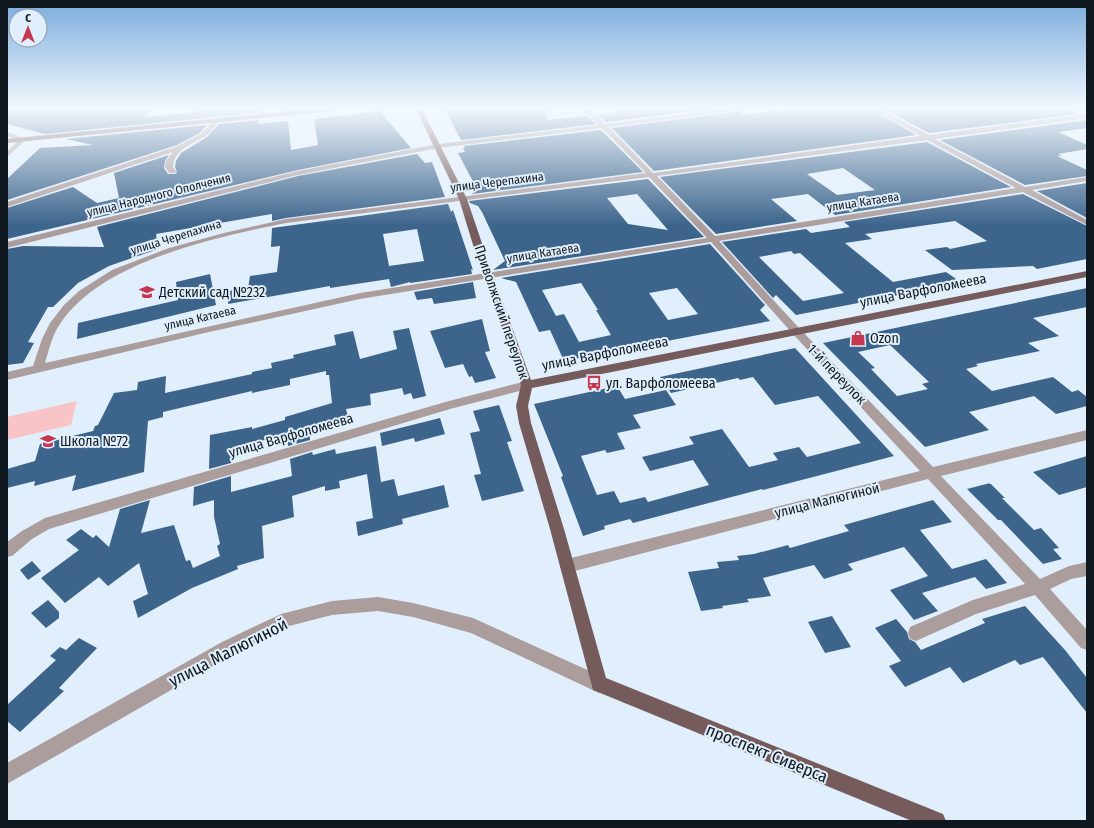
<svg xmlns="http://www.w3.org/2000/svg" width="1094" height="828" viewBox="0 0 1094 828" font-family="'Fira Sans Condensed',sans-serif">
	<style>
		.green { fill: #f9c4c6 }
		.building { fill: #3d658c; fill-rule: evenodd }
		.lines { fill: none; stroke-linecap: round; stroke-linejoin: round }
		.minor { fill: #ac9d9d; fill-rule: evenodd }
		.major { fill: #755b5c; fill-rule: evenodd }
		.labels { text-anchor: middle; stroke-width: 4; stroke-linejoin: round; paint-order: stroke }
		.far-street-label { font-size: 12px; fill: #0f171f; stroke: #e1effc }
		.street-label { font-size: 14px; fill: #0f171f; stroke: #e1effc }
		.poi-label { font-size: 14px; fill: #0f171f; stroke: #e1effc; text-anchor: start }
		.near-street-label { font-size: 17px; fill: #0f171f; stroke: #e1effc }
	</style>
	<rect width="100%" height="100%" fill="#e1effc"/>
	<path class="green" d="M77,401l-6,24 -64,15v-23z"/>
	<g class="building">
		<path d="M7,109h147l-11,8 62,-6 1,-2h50v4l-211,21 -38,-10z"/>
		<path d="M463,109h83l1,11 40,-4 9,8 -135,16 -15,-29z"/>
		<path d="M618,109h93l-105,13 -9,-7 18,-2z"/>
		<path d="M789,109h82l45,26 -262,36 -42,-43 130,-17v4z"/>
		<path d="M884,109h183l11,5 -149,19z"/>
		<path d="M380,111l31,37 -113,22 -291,69v-31l66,-21 24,16 22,-5 -5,-25 55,-18 -4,6 -1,7 4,6h7l2,-2 -2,-5 1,-6 5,-8 26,-16 12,-13 39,-4v4l30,-3 3,29 27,-5 -4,-26z"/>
		<path d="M1087,120v8l-29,4 29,13v4l-29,5 4,2h-5l30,14v6l-62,9 -85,-45z"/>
		<path d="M207,125l-7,8 -23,12 -170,55v-21l33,-31 53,-3 -27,-6z"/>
		<path d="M601,130l42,42 -171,22 5,-5 -19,-36 7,-1 -2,-4h2l-1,-2z"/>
		<path d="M927,142l84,45 -176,28 -27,-21 -37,5 26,22 -81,13 -56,-57zM843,168l32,22 -38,5 -30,-21z"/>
		<path d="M417,154l8,9 7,-1 13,35 -159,21 -14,3v-7l-116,20 2,15 -49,17 -31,17 -25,24h-5l-20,35 6,1 -11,20 -16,2v-116l16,-3 81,1 -7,-20 201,-51z"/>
		<path d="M648,179l56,58 -211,33 12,-9 -23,-49 -4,-6 -8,-3 -1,-2zM637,194l31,36 -40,-6 -21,-26z"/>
		<path d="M1087,183v35l-50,-27z"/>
		<path d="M1023,194l64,32v33l-50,10 -4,-3 -81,4 -27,-20 22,-3 3,2 37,-8 -32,-20 -90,13 7,5 -27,4 48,39 53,-10 16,11 -166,32 -20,-20 -3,3 -51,-56 84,-13 5,4 39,-6 -6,-5zM791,251l3,3 6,-1 44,40 -41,8 -44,-44z"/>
		<path d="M448,204l3,8 2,-2 20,60 -2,-1 1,5 -62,9v-1l-19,5 -2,-8 -59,9v-2l-102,18 1,-13 19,-3 2,-12 27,-4 3,-26 -9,1 1,-19zM417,229l7,32 -35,5 -6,-32z"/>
		<path d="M710,244l55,61 -5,5 10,11 -206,40 -14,-31 -11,2 -23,-50 -15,-4zM581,283l17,27h-2l15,25 -32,7 -15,-28 -8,2 -14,-26zM677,288l21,26 -30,6 -19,-27z"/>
		<path d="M210,274l6,31 -139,34 1,-16 100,-23 -2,-18z"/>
		<path d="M473,282l3,16 -42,6 -2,-6 -15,2 -3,-8z"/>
		<path d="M1087,288v19l-54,11 26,18 -31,7 12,8 -64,13 2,2 -12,3 26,22 61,-14 19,15 6,-2 9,7v9l-31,8 -22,-18 -65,16 20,18 -64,17 -102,-104zM890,345l39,37 -7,2 6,5 -31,7 -26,-27 4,-1 -17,-16z"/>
		<path d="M482,319l8,32 -5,1 11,26 -21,5 -3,-7 -3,1 -6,-13 -18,4 -15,-37z"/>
		<path d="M409,328l17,68 -13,3 -2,-6 -7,2 -2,-7 -32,6 1,11 -25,4 2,8 -39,11 1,12 -22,6 -1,-12 -56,15v14l-22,6 1,-34 42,-8v2l33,-9v-3l47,-14 -3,-28h-3v-4l-36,8v6l-38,8v-2l-89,21v5l-15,4 -4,51 -72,19 4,-16 -42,11 1,-5 -28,7v-19l28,-8 5,-17 53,-13 2,-5 3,-1 16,-32 23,-3 1,-8 28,-6 -1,17 87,-19v-2l20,-4 -1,-5 23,-5 -1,-3 43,-10 -2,-10 19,-4 7,28 37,-10 -4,-18z"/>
		<path d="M795,348l99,108 -131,34 -1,-1 -129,34 -3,-4 -26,7 1,3 -22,7 -22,-59 2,-1 -29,-72 83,-18 8,13 41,-9 10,15 -43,10 8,13 -24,5 8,16 -18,4 -2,-3 -24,6 16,39 17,-4 6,12 25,-6 3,5 61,-17 -16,-25 -43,11 -8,-14 52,-13 -5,-7 33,-8 27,38 29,-7 -5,-7 26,-6 8,10 54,-14 -43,-47 -43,9 -22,-28 -13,3 -2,-2 -67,15 -11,-16z"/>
		<path d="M499,405l13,36 -5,1 17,49 -42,10 -8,-26 7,-1 -11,-41 10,-2 -7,-20z"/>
		<path d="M440,418l5,16 -30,8 -1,-4 -32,8 -2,-13z"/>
		<path d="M376,446l5,36 13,-3 4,17 46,-11 5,22 -47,12 1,5 -45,12 -2,-14 17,-4 -6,-44 -28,7 1,7 -15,3v-5l-33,10 2,21 -32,9 2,32 -27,8 1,3 -46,19 -54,30 -5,-17 15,-7 -9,-31 -31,23 -9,-9 -34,26 -24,-25 38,-28 -13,-10 15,-11 12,9 3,-3 13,12 11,-38 30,-9 -9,33 33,-8 12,36 4,-1 3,8 27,-12 -3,-10 3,-2 -6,-27v-17l-21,6 1,-19 37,-11v16l61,-16 -2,-17 22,-7 1,3 22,-6 1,5z"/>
		<path d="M1087,456v31l-28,8 -26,-23z"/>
		<path d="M990,483l-1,1h2l14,14h-3l32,32 7,-2 18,20 -6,1 9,10 -19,5 -42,-44h-3l-31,-31z"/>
		<path d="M933,500l19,22 -32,8 32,39 34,-10 21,24 -21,6 -11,-12 -53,16 16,18 -24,9 -24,-30 38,-14 -24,-29 -56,17 5,6 -29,9 -10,-14 -51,13 8,18 -24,3 2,3 -27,4 1,2 -22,3 -13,-39 31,-4 -2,-6 22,-2 -2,-4 17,-2 34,-9 2,3 59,-17 -5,-6z"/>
		<path d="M32,561l9,10 -13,9 -8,-10z"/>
		<path d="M48,600l11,12v6l-13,10 -15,-15z"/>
		<path d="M1025,606l40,44 22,28v35l-44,-56 -23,8 -5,-5 -52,23 -13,-16 -45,20 -16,-21 12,-5 -26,-33 21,-9 11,13 2,7 6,3 6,8 64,-27 -3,-4z"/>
		<path d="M832,616l19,31 -26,6 -17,-31z"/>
		<path d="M79,638l18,10 -38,40 5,3 -44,41 -13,-11v-16l49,-45 -6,-4 10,-9 6,3z"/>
	</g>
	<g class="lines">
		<g class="minor">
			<path d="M258,109h6l-1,8 -5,-1z"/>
			<path d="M582,109h7l16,15 121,-15h21l-138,18 44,46 268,-37 -49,-27h8l49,26 158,-21v4l-152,21 90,48 62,-10v4l-55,9 55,30v5l-64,-33 -304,49 81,88 133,138 154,-37v10l-146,36 99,103 29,-13 18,-4v14l-16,3 -21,10 37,41v20l-6,-2 -46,-53 -59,19 -60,27 -6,-2 -2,-6 2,-6 63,-27 52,-16 -97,-105 -361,94 -5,-2 -2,-5 2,-5 5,-2 353,-88 -128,-138 -81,-91 -351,57 -151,33 -202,48v-8l26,-6 9,-27 8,-16 14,-18 15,-14 33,-21 57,-22 55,-15 62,-14 360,-46 -44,-45 -164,20 -140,27 -291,73v-6l291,-71 140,-27 161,-19zM927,140l89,48 -301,48 -58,-60zM649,177l58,61 -347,55 -315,70c4,-13 7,-28 15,-39 41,-63 157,-87 226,-101z"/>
			<path d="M214,120l5,1c-4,5 -10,13 -15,16 -14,8 -29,12 -31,30l3,4 -1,2h-6l-4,-6 1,-6 7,-9 -166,55v-5l171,-56 23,-12z"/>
			<path d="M7,132l20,7 -20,18v-6l12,-11 -12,-4z"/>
			<path d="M527,381l4,1 2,3 -2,3 -81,21 -401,120 -17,10 -20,17 -5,1v-15l15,-11 23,-13 404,-117z"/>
			<path d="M378,597l35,6 60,15 132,60 3,6 -3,6 -6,3 -128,-60 -58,-16 -35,-6 -46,4 -43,11 -55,28 -227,130v-21l215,-121 59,-28 51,-13z"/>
		</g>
		<g class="major">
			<path d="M311,109h25l-3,2 -326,32v-4z"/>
			<path d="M416,109h6l45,90 21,62 43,119 556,-109v6l-555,111 -4,18 3,17 33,106 42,149 337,136 3,7h-34l-319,-131 -43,-161 -31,-106 -3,-17 5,-21 -5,-17 -38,-107 -19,-62z"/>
		</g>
	</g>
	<linearGradient id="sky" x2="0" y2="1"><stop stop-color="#7aacdc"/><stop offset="0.48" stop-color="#f2f8fe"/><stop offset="1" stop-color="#f2f8fe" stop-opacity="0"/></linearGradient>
	<rect width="1094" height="225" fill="url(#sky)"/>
	<defs>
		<symbol id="school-bare" viewBox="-9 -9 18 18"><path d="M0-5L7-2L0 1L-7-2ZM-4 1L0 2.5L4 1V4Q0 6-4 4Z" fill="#c6364e" stroke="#e1effc" stroke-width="2.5" paint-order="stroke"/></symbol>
		<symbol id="shop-bare" viewBox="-9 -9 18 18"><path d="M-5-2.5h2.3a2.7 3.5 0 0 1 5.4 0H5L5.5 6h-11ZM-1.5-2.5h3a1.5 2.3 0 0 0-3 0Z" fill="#c6364e" stroke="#e1effc" stroke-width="2.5" paint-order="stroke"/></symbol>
		<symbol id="bus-bare" viewBox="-9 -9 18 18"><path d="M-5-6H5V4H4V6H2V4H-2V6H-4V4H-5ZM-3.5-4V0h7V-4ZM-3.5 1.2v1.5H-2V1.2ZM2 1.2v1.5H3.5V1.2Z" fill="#c6364e" stroke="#e1effc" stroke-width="2.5" paint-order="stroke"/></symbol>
	</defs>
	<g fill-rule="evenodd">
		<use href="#school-bare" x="136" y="281" width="22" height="22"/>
		<use href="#shop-bare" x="847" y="327" width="22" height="22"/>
		<use href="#bus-bare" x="583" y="372" width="22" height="22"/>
		<use href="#school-bare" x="37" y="430" width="22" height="22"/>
	</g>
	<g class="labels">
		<g class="far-street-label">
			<text transform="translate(497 182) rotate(-7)" y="4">улица Черепахина</text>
			<text transform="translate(159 195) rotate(-14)" y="4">улица Народного Ополчения</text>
			<text transform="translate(863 202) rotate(-9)" y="4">улица Катаева</text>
			<text transform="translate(176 237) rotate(-17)" y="4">улица Черепахина</text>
			<text transform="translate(543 253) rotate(-9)" y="4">улица Катаева</text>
			<text transform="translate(200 318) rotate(-13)" y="4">улица Катаева</text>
		</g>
		<g class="street-label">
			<text transform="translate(923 290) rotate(-11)" y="5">улица Варфоломеева</text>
			<text transform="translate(502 312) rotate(71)" y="5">Приволжский переулок</text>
			<text transform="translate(605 353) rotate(-11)" y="5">улица Варфоломеева</text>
			<text transform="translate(837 374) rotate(46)" y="5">1-й переулок</text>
			<text transform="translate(291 435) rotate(-16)" y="5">улица Варфоломеева</text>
			<text transform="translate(827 500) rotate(-14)" y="5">улица Малюгиной</text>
		</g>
		<g class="poi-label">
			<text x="159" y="297">Детский сад №232</text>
			<text x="870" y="343">Ozon</text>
			<text x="606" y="388">ул. Варфоломеева</text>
			<text x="60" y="446">Школа №72</text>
		</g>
		<g class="near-street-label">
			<text transform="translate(228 652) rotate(-27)" y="6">улица Малюгиной</text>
			<text transform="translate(767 753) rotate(22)" y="6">проспект Сиверса</text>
		</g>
	</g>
	<rect width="1094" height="828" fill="none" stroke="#0f171f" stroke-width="16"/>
	<g transform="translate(28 28)"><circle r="19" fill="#e1effc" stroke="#8d99a4"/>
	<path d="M0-3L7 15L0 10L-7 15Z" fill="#c6364e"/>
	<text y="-6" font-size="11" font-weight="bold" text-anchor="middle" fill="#0f171f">С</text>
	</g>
</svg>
